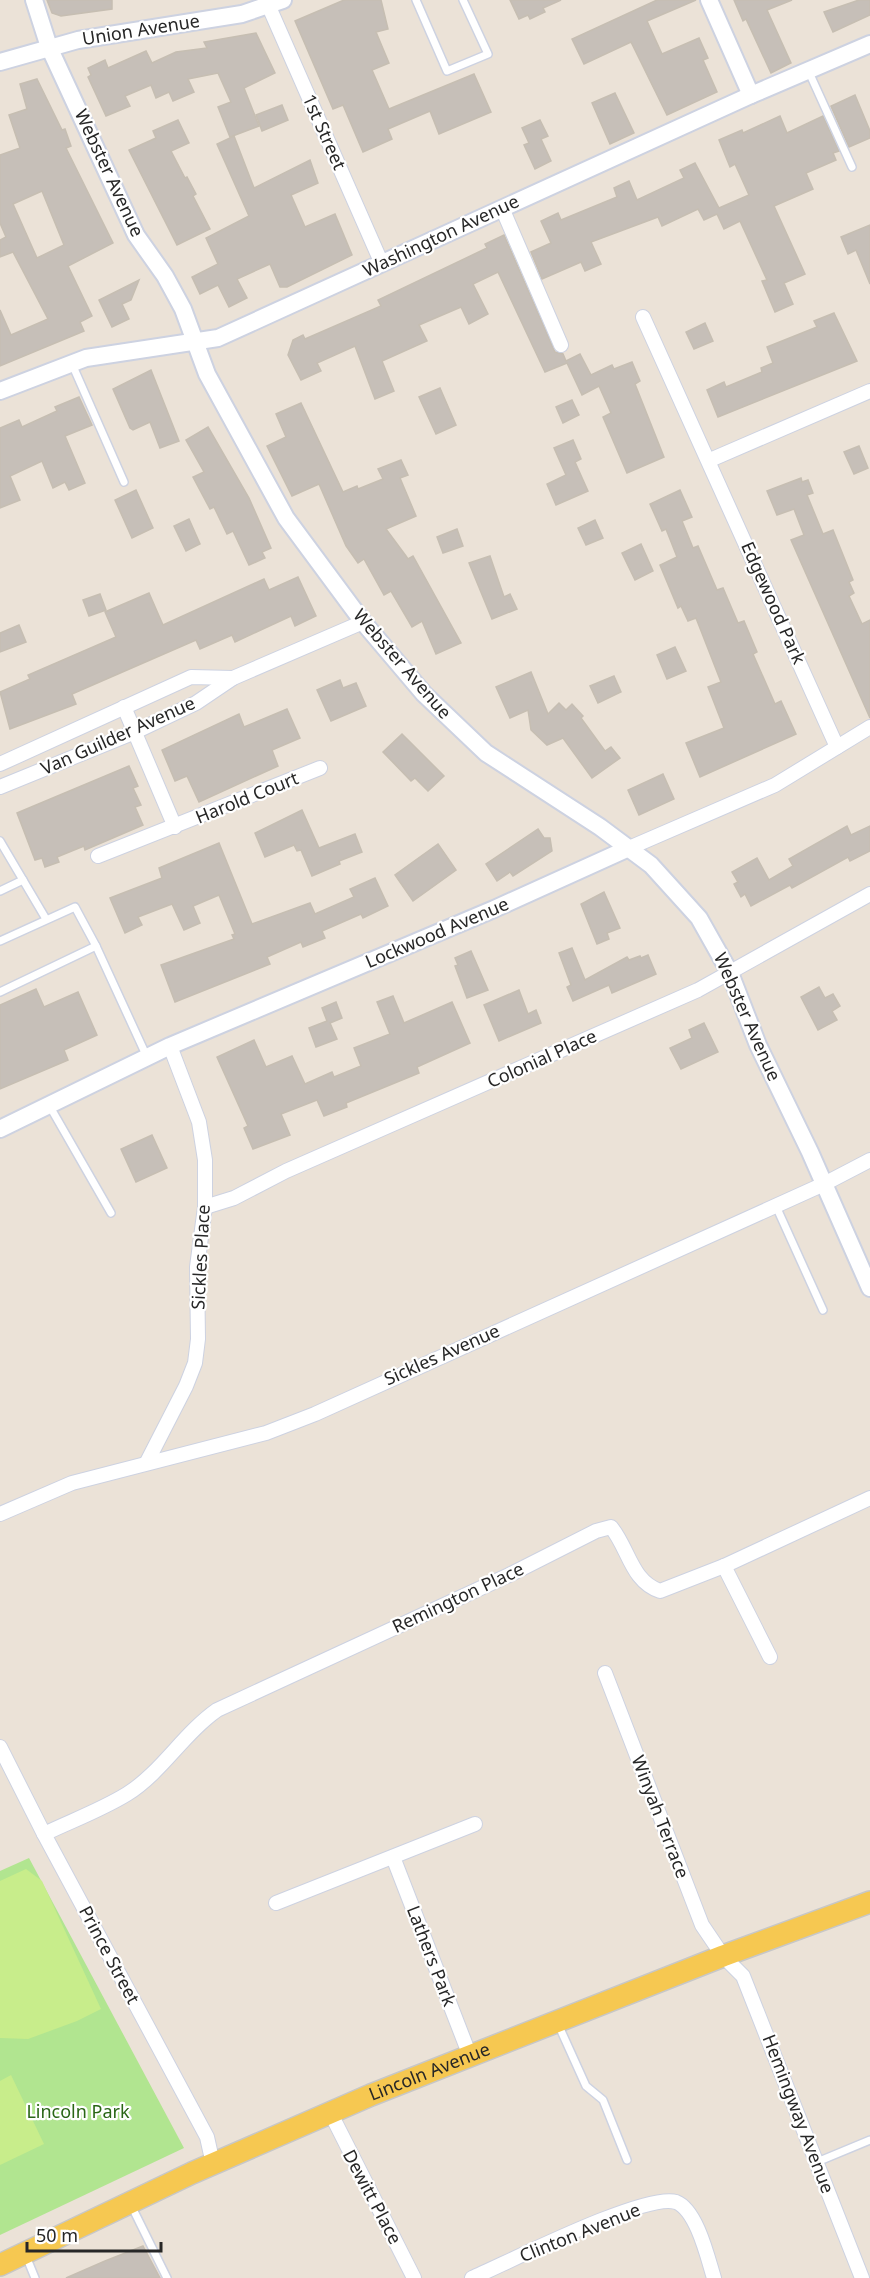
<svg xmlns="http://www.w3.org/2000/svg" width="870" height="2278" viewBox="0 0 870 2278" font-family="'Noto Sans',sans-serif">
	<style>
		.green { fill: #b1e590 }
		.pitch { fill: #c8ed8b }
		.building { fill: #c6bfb8; stroke: #c6beb2; stroke-width: 1.5; fill-rule: evenodd }
		.lines { fill: none; stroke-linecap: round; stroke-linejoin: round }
		.service-casing { stroke: #cdd2e1; stroke-width: 10 }
		.minor-casing { stroke: #cdd2e1; stroke-width: 16 }
		.tertiary-casing { stroke: #cdd2e1; stroke-width: 20 }
		.primary-casing { stroke: #c7c7c7; stroke-width: 24 }
		.service { stroke: #fff; stroke-width: 7 }
		.minor { stroke: #fff; stroke-width: 14 }
		.tertiary { stroke: #fff; stroke-width: 16 }
		.primary { stroke: #f6c851; stroke-width: 21 }
		.labels { text-anchor: middle; stroke-width: 4.5; stroke-linejoin: round; paint-order: stroke }
		.street-label { font-size: 18px; fill: #272727; stroke: #fff }
		.park-label { font-size: 18px; fill: #2a6616; stroke: #fff }
	</style>
	<rect width="100%" height="100%" fill="#ebe2d7"/>
	<path class="green" d="M29,1858l155,290 -184,87v-364z"/>
	<g class="pitch">
		<path d="M26,1869l16,12 59,128 -24,12 -49,18 -28,-1v-157z"/>
		<path d="M11,2075l33,69 -44,21v-84z"/>
	</g>
	<g class="building">
		<path d="M47,0h65v9l-51,7 -9,-3z"/>
		<path d="M344,0h37l7,29 -12,3 13,31 -17,7 17,39 85,-35 17,38 -52,22 -9,-23 -42,18 4,10 -29,13 -20,-47 -10,4 -38,-88z"/>
		<path d="M510,0h51l-18,8 2,4 -15,7 -2,-4 -9,4z"/>
		<path d="M657,0h39l-49,21 15,33 37,-16 9,20 -5,2 14,32 -50,23 -36,-73 -47,22 -12,-25z"/>
		<path d="M734,0h58l-25,10 24,53 -20,10 -25,-54 -3,2z"/>
		<path d="M859,0h11v15l-37,17 -9,-20z"/>
		<path d="M256,33l19,40 -31,15 15,38 -29,11 -12,-30 13,-5 -13,-29 -30,6 6,13 -21,9 -4,-9 -13,6 -5,-13 -26,11 5,10 -24,10 -18,-39 3,-2 -3,-7 17,-8 3,8 38,-17 6,12 24,-11 31,-4 -3,-6z"/>
		<path d="M37,79l25,51 3,-1 6,17 -5,2 47,95 -45,23 24,50 -12,6 4,9 -84,35v-56l11,25 37,-16 -35,-67 -13,5v-17l6,-3 -6,-14v-68l20,-7 -11,-33 18,-6 -7,-25zM42,191l22,54 -27,13 -24,-54z"/>
		<path d="M615,93l19,40 -24,11 -18,-41z"/>
		<path d="M855,95l15,36v7l-21,9 -18,-41z"/>
		<path d="M282,105l6,15 -26,11 -6,-16z"/>
		<path d="M780,116l7,17 36,-17 16,35 -6,2 3,7 -30,13 7,16 -39,17 31,68 -21,9 9,21 -18,8 -13,-31 5,-1 -27,-59 -16,8 -7,-15 -13,6 -6,-11 -36,17 -4,-9 -67,25 10,22 -16,7 -4,-9 -39,17 -11,-27 20,-9 -10,-22 17,-8 3,7 56,-23 -3,-9 15,-7 8,19 47,-22 -4,-8 15,-7 24,45 30,-13 -14,-31 -5,3 -11,-27 23,-10 1,3z"/>
		<path d="M178,120l11,23 -18,8 14,27 2,-1 9,17 -3,2 17,33 -33,16 -48,-95 27,-12 -3,-7z"/>
		<path d="M540,120l8,16 -7,3 10,22 -16,8 -11,-24 5,-2 -7,-15z"/>
		<path d="M234,136l20,52 56,-28 8,23 -27,12 14,32 30,-13 17,41 -65,32h-7l-10,-23 -33,15 10,19 -18,9 -11,-22 -18,9 -8,-17 26,-13 -12,-26 43,-22 -32,-72z"/>
		<path d="M870,225v59l-14,-34 -8,4 -7,-17z"/>
		<path d="M504,235l51,117 8,2 3,7 14,-7 11,21 21,-10 2,4 18,-7 8,19 -5,3 29,73 -37,16 -24,-56 8,-4 -12,-27 -17,9 -15,-32 -22,9 -47,-100 -25,12 15,30 -19,10 -8,-17 -42,18 8,16 -45,20 12,30 -19,8 -20,-53 -38,17 4,8 -20,9 -13,-25 5,-15 10,-5 2,4 76,-33 -3,-6 109,-52 -2,-4z"/>
		<path d="M139,280l-8,20 -9,4 7,15 -17,8 -13,-27z"/>
		<path d="M834,313l23,48 -139,56 -11,-27 17,-8 2,5 36,-15 -1,-4 12,-5 -6,-16 50,-20 -3,-6z"/>
		<path d="M705,323l8,18 -19,8 -8,-17z"/>
		<path d="M151,370l28,71 -19,7 -10,-26 -17,8 -3,-2 -17,-39z"/>
		<path d="M440,388l16,37 -20,9 -17,-37z"/>
		<path d="M79,397l13,28 -27,11 20,47 -16,7 -4,-8 -12,6 -11,-27 -32,15 10,24 -20,8v-80l19,-8 3,7 35,-16 -2,-4z"/>
		<path d="M572,400l7,15 -16,8 -7,-16z"/>
		<path d="M301,403l42,89 14,-6 1,3 25,-10 -5,-10 23,-9 7,15 -8,3 16,38 -30,13 20,27 2,3 5,-3 48,87 -25,11 -14,-33 -10,6 -21,-36 -7,4 -20,-36 -6,4 -12,-17 -27,-62 -27,12 -25,-50 19,-9 -10,-23z"/>
		<path d="M208,427l41,71 22,50 -9,4 3,6 -16,7 -16,-34 -6,3 -13,-27 -4,2 -17,-32 11,-5 -18,-32z"/>
		<path d="M573,440l8,19 -6,3 13,29 -32,14 -9,-21 19,-9 -12,-27z"/>
		<path d="M859,446l9,22 -14,6 -10,-22z"/>
		<path d="M801,478l1,4 6,-2 5,13 -6,2 16,39 10,-4 20,50 -4,2 5,11 -5,3 13,28 8,-4v98l-79,-178 13,-5 -10,-26 -17,6 -10,-24z"/>
		<path d="M136,490l17,38 -21,10 -17,-38z"/>
		<path d="M680,490l12,27 -10,4 11,27 5,-2 19,44 6,-2 15,35 6,-2 13,31 -4,2 22,50 6,-3 15,33 -96,43 -14,-34 38,-15 -16,-41 13,-5 -25,-64 -8,3 -7,-15 -3,2 -18,-43 17,-8 -11,-28 -4,2 -12,-27z"/>
		<path d="M189,519l11,25 -14,7 -12,-25z"/>
		<path d="M595,520l8,18 -17,7 -8,-17z"/>
		<path d="M457,529l6,17 -20,7 -6,-16z"/>
		<path d="M641,544l12,27 -18,9 -13,-27z"/>
		<path d="M490,556l14,41 6,-3 7,15 -25,10 -23,-56z"/>
		<path d="M298,577l18,39 -21,10 -4,-10 -56,26 -3,-7 -32,14 -4,-9 -124,54 4,10 -66,25 -10,-37 30,-13 -2,-4 88,-38 -11,-25 44,-19 14,32 101,-46 5,11z"/>
		<path d="M100,594l6,16 -17,6 -6,-16z"/>
		<path d="M19,625l7,17 -26,10v-19z"/>
		<path d="M675,647l11,24 -19,8 -10,-24z"/>
		<path d="M531,672l17,42 11,-11 7,7 6,-6 11,12 -2,2 24,33 6,-4 9,11 -28,20 -29,-40 -16,7 -16,-15 -3,-20 -18,8 -14,-31z"/>
		<path d="M614,676l7,16 -23,11 -8,-17z"/>
		<path d="M340,680l3,8 13,-5 10,23 -35,15 -14,-31z"/>
		<path d="M287,709l13,29 -28,12 6,16 -79,36 -12,-26 -12,5 -13,-31 77,-36 5,13z"/>
		<path d="M402,734l42,42 -16,15 -13,-13 -4,3 -28,-29z"/>
		<path d="M129,766l9,20 -5,2 8,17 -6,2 8,18 -58,25 -1,-4 -27,11 2,5 -14,5 -3,-9 -7,2 -18,-47z"/>
		<path d="M663,774l11,25 -35,16 -11,-25z"/>
		<path d="M302,810l17,38 36,-14 7,18 -23,9 1,3 -28,12 -11,-26 -4,1 -3,-6 -29,12 -10,-24z"/>
		<path d="M847,826l4,9 19,-9v25l-20,10 -2,-4 -56,31 -2,-3 -39,21 -6,-12 -4,3 -7,-13 4,-2 -6,-10 25,-14 12,22 24,-14 -4,-7z"/>
		<path d="M538,829l6,9h6l2,13 -39,25 -3,-4 -13,9 -11,-17z"/>
		<path d="M219,843l33,81 58,-21 5,11 39,-17 -4,-8 25,-11 13,28 -25,12 -2,-4 -39,17 3,7 -22,9 -2,-5 -34,15 3,7 -95,38 -14,-37 73,-26 -2,-4 3,-1 -16,-39 -26,11 7,17 -16,7 -12,-26 -34,13 4,8 -17,8 -15,-35 52,-20 -3,-10z"/>
		<path d="M438,844l18,26 -43,31 -18,-26z"/>
		<path d="M604,892l16,36 -13,5 2,6 -12,5 -16,-40z"/>
		<path d="M572,948l13,32 42,-23 2,3 11,-4 1,2 7,-3 8,19 -44,19 -3,-8 -36,16 -6,-14 4,-2 -12,-32z"/>
		<path d="M471,951l17,39 -21,8 -12,-32 3,-1 -3,-7z"/>
		<path d="M819,987l6,11 8,-4 7,12 -8,5 5,9 -19,10 -17,-33z"/>
		<path d="M36,989l8,18 34,-15 19,43 -33,15 4,10 -68,29v-84z"/>
		<path d="M519,990l9,24 8,-4 5,13 -42,18 -15,-36z"/>
		<path d="M393,996l11,27 48,-21 18,41 -53,24 2,6 -73,30 1,4 -23,9 -7,-16 -36,14 9,21 -37,14 -9,-21 4,-2 -31,-69 37,-17 12,27 26,-11 13,28 27,-12 2,5 27,-11 -7,-18 36,-14 -13,-32z"/>
		<path d="M336,1002l6,16 -12,5 7,16 -21,8 -7,-19 18,-7 -5,-13z"/>
		<path d="M704,1023l14,29 -37,17 -11,-21 22,-10 -3,-8z"/>
		<path d="M152,1135l15,33 -31,14 -15,-33z"/>
		<path d="M143,2246l17,32h-94l39,-17z"/>
	</g>
	<g class="lines">
		<defs>
			<g id="service">
				<path d="M416,0l31,71 41,-17 -25,-54"/>
				<path d="M808,70l44,97"/>
				<path d="M72,364l52,118"/>
				<path d="M0,841l46,78"/>
				<path d="M0,891l23,-11"/>
				<path d="M0,941l75,-34 21,39 51,111"/>
				<path d="M0,992l96,-46"/>
				<path d="M49,1105l62,108"/>
				<path d="M775,1204l48,106"/>
				<path d="M558,2024l28,62 17,14 24,60"/>
				<path d="M817,2162l53,-22"/>
				<path d="M131,2205l36,73"/>
				<path d="M26,2256l9,22"/>
			</g>
			<g id="minor">
				<path d="M266,0l116,264"/>
				<path d="M502,208l59,137"/>
				<path d="M643,317l194,430"/>
				<path d="M710,460l160,-69"/>
				<path d="M124,707l51,120"/>
				<path d="M0,764l191,-87 42,1"/>
				<path d="M0,787l135,-55 61,-29 37,-25 130,-56"/>
				<path d="M629,848l146,-63 95,-58"/>
				<path d="M98,856l222,-88"/>
				<path d="M205,1207l29,-9 52,-27 412,-181 172,-96"/>
				<path d="M147,1462l39,-76 9,-23 3,-24 -1,-72 8,-60v-47l-6,-38 -29,-76"/>
				<path d="M0,1514l72,-31 194,-50 49,-19 509,-230 46,-24"/>
				<path d="M724,1566l46,91"/>
				<path d="M605,1673l97,252 21,31 20,20 119,302"/>
				<path d="M0,1747l44,87 163,303 6,27"/>
				<path d="M44,1834c27,-13 57,-24 83,-40 35,-22 56,-60 90,-84l292,-135 87,-44 15,-4c18,22 20,54 49,64l64,-25 146,-68"/>
				<path d="M393,1857l77,199"/>
				<path d="M276,1903l199,-79"/>
				<path d="M331,2114l83,164"/>
				<path d="M472,2278c35,-15 174,-86 204,-76 21,8 32,57 38,76"/>
			</g>
			<g id="tertiary">
				<path d="M34,0l15,47 87,188 29,41 18,33 24,65 79,144 77,104 61,72 62,59 114,74 51,38 48,53 31,55 28,72 52,107 60,136"/>
				<path d="M709,0l42,95"/>
				<path d="M0,62l78,-22 164,-26 41,-14"/>
				<path d="M0,391l86,-33 132,-20 533,-243 119,-51"/>
				<path d="M0,1129l170,-83 324,-137 135,-61"/>
			</g>
			<g id="primary">
				<path id="s1" d="M0,2265l192,-92 179,-78 352,-139 147,-54"/>
			</g>
		</defs>
		<use href="#service" class="service-casing"/>
		<use href="#minor" class="minor-casing"/>
		<use href="#tertiary" class="tertiary-casing"/>
		<use href="#primary" class="primary-casing"/>
		<use href="#service" class="service"/>
		<use href="#minor" class="minor"/>
		<use href="#tertiary" class="tertiary"/>
		<use href="#primary" class="primary"/>
	</g>
	<g class="labels">
		<g class="street-label">
			<text transform="translate(141 30) rotate(-9)" y="6">Union Avenue</text>
			<text transform="translate(324 132) rotate(66)" y="6">1st Street</text>
			<text transform="translate(109 173) rotate(65)" y="6">Webster Avenue</text>
			<text transform="translate(441 236) rotate(-25)" y="6">Washington Avenue</text>
			<text transform="translate(773 603) rotate(66)" y="6">Edgewood Park</text>
			<text transform="translate(402 664) rotate(49)" y="6">Webster Avenue</text>
			<text transform="translate(118 736) rotate(-24)" y="6">Van Guilder Avenue</text>
			<text transform="translate(247 798) rotate(-22)" y="6">Harold Court</text>
			<text transform="translate(437 933) rotate(-23)" y="6">Lockwood Avenue</text>
			<text transform="translate(747 1017) rotate(66)" y="6">Webster Avenue</text>
			<text transform="translate(542 1059) rotate(-24)" y="6">Colonial Place</text>
			<text transform="translate(201 1257) rotate(-87)" y="6">Sickles Place</text>
			<text transform="translate(442 1355) rotate(-24)" y="6">Sickles Avenue</text>
			<text transform="translate(458 1598) rotate(-25)" y="6">Remington Place</text>
			<text transform="translate(660 1817) rotate(69)" y="6">Winyah Terrace</text>
			<text transform="translate(109 1955) rotate(62)" y="6">Prince Street</text>
			<text transform="translate(431 1956) rotate(69)" y="6">Lathers Park</text>
			<text dy="6" stroke="none"><textPath href="#s1" startOffset="471">Lincoln Avenue</textPath></text>
			<text transform="translate(798 2114) rotate(69)" y="6">Hemingway Avenue</text>
			<text transform="translate(372 2197) rotate(62)" y="6">Dewitt Place</text>
			<text transform="translate(580 2233) rotate(-22)" y="6">Clinton Avenue</text>
		</g>
		<g class="park-label">
			<text x="78" y="2118">Lincoln Park</text>
		</g>
	</g>
	<path d="M27 2242v9h134v-9" fill="none" stroke="#272727" stroke-width="3"/>
	<text x="36" y="2242" font-size="18" fill="#272727" stroke="#ffffff" stroke-width="4.5" paint-order="stroke">50 m</text>
</svg>
